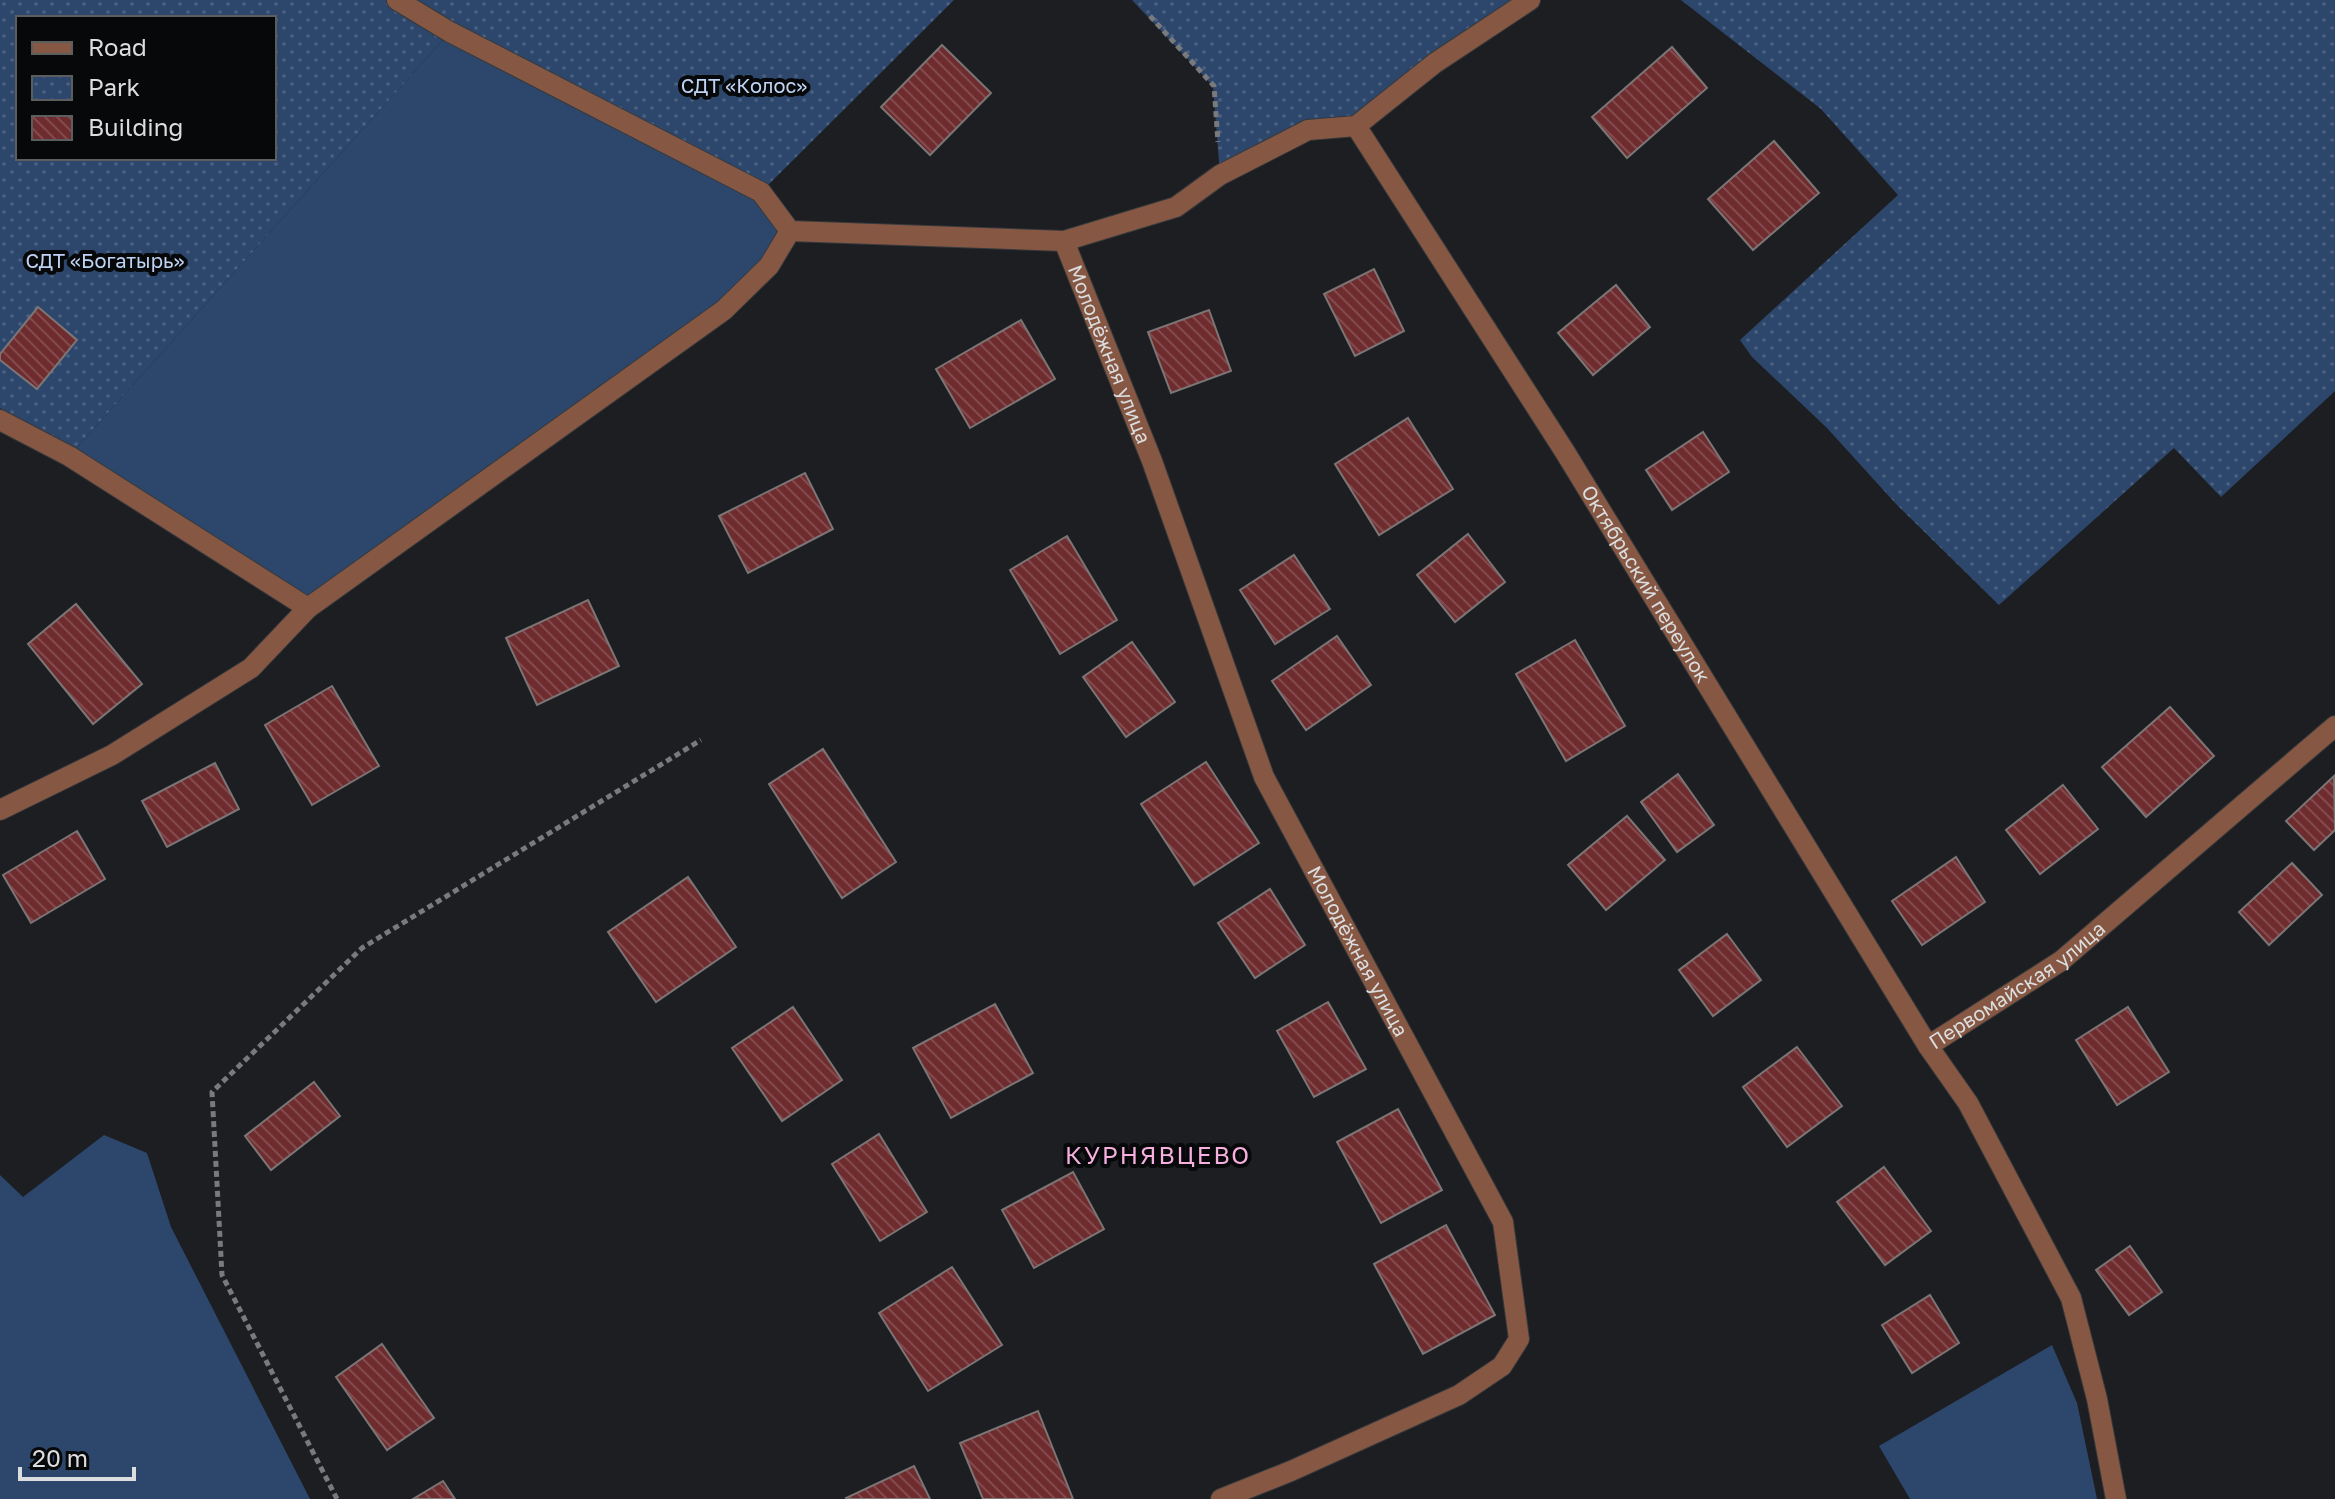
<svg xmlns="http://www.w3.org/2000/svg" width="2335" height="1499" viewBox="0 0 2335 1499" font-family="'Golos Text',sans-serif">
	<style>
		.grass { fill: #2d476c }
		.park { fill: url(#park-dots); fill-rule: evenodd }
		.building { fill: url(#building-back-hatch); stroke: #7c7575; stroke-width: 2 }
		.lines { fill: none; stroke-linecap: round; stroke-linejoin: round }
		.minor-casing { stroke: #37393c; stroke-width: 22 }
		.path { stroke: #787a7d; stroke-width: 5; stroke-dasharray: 6 4; stroke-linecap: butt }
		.minor { stroke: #865843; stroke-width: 20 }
		.labels { text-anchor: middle; stroke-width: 8; stroke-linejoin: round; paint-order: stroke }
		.park-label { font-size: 20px; fill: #bfd4f4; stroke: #07080a }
		.street-label { font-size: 20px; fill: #dbdddf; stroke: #07080a }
		.quarter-label { font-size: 24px; letter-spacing: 2px; fill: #f6b0de; stroke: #07080a }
	</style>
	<defs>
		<pattern id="park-dots" width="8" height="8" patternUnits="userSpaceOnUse" patternTransform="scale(2)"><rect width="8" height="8" fill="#2d476c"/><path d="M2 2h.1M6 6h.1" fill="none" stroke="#4b6181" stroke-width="1.8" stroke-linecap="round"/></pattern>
		<pattern id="building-back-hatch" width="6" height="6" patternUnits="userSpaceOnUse" patternTransform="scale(2)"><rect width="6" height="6" fill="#6f2c2f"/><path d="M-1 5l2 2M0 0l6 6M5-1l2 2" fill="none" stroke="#834a4d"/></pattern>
	</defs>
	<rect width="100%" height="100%" fill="#1c1e22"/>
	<g class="grass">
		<path d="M450,32l311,160 29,39 -21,35 -461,342 -239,-152z"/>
		<path d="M104,1135l43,18 24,74 139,272h-310v-324l23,22z"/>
		<path d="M2052,1345l25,58 20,96h-187l-31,-53z"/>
	</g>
	<g class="park">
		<path d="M0,0h954l-193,192 -311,-160 -381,424 -69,-48zM18,18h256v140h-256z"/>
		<path d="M1132,0h398l-174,126 -48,4 -88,45 -7,-89z"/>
		<path d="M1681,0h654v391l-114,106 -47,-49 -175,157 -102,-100 -70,-77 -75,-71 -12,-17 158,-145 -77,-86z"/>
	</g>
	<g class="building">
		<path d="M942,45l49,48 -61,62 -49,-48z"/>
		<path d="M1672,47l35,41 -80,70 -35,-41z"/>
		<path d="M1774,141l45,52 -66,57 -45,-51z"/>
		<path d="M1374,269l30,62 -49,25 -31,-62z"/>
		<path d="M1616,285l34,42 -57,48 -35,-42z"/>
		<path d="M38,307l39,33 -40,49 -37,-29v-6z"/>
		<path d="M1209,310l22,61 -60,22 -23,-61z"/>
		<path d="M1021,320l34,59 -85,49 -34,-59z"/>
		<path d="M1408,418l45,71 -74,46 -44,-71z"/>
		<path d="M1703,432l26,40 -57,38 -26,-40z"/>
		<path d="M805,473l28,56 -85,44 -29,-57z"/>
		<path d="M1468,534l37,48 -50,40 -38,-47z"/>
		<path d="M1067,536l50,84 -57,34 -50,-84z"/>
		<path d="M1294,555l36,54 -55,35 -35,-54z"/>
		<path d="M588,600l31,66 -82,39 -31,-67z"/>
		<path d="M76,604l66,80 -49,40 -65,-80z"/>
		<path d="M1337,636l34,49 -65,45 -34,-49z"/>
		<path d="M1575,640l50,86 -59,35 -50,-87z"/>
		<path d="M1132,642l43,60 -49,35 -43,-60z"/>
		<path d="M332,686l47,80 -67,39 -47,-80z"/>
		<path d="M2170,707l44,49 -68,61 -44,-50z"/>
		<path d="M823,749l73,113 -54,36 -73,-114z"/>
		<path d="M1206,762l53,81 -65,42 -53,-81z"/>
		<path d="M215,763l24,46 -72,38 -25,-46z"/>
		<path d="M1678,774l36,51 -37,27 -36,-50z"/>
		<path d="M2334,776l1,54 -21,20 -28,-29z"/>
		<path d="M2063,785l35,44 -58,45 -34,-44z"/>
		<path d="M1627,816l38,44 -59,50 -38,-45z"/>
		<path d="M77,831l28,48 -74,44 -28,-48z"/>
		<path d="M1956,857l29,45 -63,43 -30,-44z"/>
		<path d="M2292,863l30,32 -53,50 -30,-33z"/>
		<path d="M688,877l48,70 -80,55 -48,-70z"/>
		<path d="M1270,889l35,56 -50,33 -37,-55z"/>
		<path d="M1727,934l34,46 -48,36 -34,-46z"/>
		<path d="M1328,1002l38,67 -52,28 -37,-66z"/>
		<path d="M995,1004l38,69 -82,45 -38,-70z"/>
		<path d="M793,1007l49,73 -60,41 -50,-73z"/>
		<path d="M2128,1007l41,65 -52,33 -41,-65z"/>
		<path d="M1797,1047l45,59 -55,41 -44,-60z"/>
		<path d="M314,1082l26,34 -69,54 -26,-34z"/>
		<path d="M1398,1109l44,81 -61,33 -44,-81z"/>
		<path d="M879,1134l48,78 -47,29 -48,-77z"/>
		<path d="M1884,1167l47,64 -46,34 -48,-63z"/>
		<path d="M1073,1172l31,57 -70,39 -32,-58z"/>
		<path d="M1446,1225l49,90 -72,39 -49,-90z"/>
		<path d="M2130,1246l32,46 -33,23 -33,-45z"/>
		<path d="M952,1267l50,78 -74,46 -49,-78z"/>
		<path d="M1930,1295l29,48 -47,30 -30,-48z"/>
		<path d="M382,1344l52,74 -47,32 -51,-73z"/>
		<path d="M1038,1411l35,88h-90l-23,-56z"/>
		<path d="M914,1466l16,33h-83l-1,-1z"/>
		<path d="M443,1481l12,18h-42z"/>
	</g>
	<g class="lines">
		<defs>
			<g id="minor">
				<path d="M397,0l53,32 311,160 29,39 274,10 112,-34 44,-32 88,-45 48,-4 79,-63 95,-63"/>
				<path id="s1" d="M1356,126l209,326 363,594 40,57 103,195 26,101 19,100"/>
				<path id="s2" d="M1064,241l88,220 112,316 239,445 16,117 -17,27 -43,29 -168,76 -70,28"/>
				<path d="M0,420l69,36 239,152"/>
				<path d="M0,810l112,-55 139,-87 57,-60 416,-298 45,-44 21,-35"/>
				<path id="s3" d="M1928,1046l133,-85 274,-235"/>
			</g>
		</defs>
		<use href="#minor" class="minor-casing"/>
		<g class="path">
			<path d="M1150,16l64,70 4,56"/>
			<path d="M337,1499l-115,-224 -10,-183 150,-144 339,-208"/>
		</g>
		<use href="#minor" class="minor"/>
	</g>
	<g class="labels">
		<g class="park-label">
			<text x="744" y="93">СДТ «Колос»</text>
			<text x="105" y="268">СДТ «Богатырь»</text>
		</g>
		<g class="street-label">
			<text dy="7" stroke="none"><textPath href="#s2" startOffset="122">Молодёжная улица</textPath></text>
			<text dy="7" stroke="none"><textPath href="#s1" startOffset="542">Октябрьский переулок</textPath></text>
			<text dy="7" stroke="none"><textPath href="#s2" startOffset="770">Молодёжная улица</textPath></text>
			<text dy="7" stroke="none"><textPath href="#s3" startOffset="108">Первомайская улица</textPath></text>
		</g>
		<g class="quarter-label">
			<text x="1158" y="1164">КУРНЯВЦЕВО</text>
		</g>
	</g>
	<rect x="16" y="16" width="260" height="144" fill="#07080a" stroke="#5c5d5f" stroke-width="2"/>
	<rect x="32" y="42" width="40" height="12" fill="#865843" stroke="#5c5d5f" stroke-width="2"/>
	<text x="88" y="56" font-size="24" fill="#dbdddf">Road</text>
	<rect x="32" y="76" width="40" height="24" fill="url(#park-dots)" stroke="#5c5d5f" stroke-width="2"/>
	<text x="88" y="96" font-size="24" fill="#dbdddf">Park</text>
	<rect x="32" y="116" width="40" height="24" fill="url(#building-back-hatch)" stroke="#5c5d5f" stroke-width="2"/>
	<text x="88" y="136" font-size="24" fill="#dbdddf">Building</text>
	<path d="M20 1467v12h114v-12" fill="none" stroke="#dbdddf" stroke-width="4"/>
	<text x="32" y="1467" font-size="24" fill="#dbdddf" stroke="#07080a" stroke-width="6" paint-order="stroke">20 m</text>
</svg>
